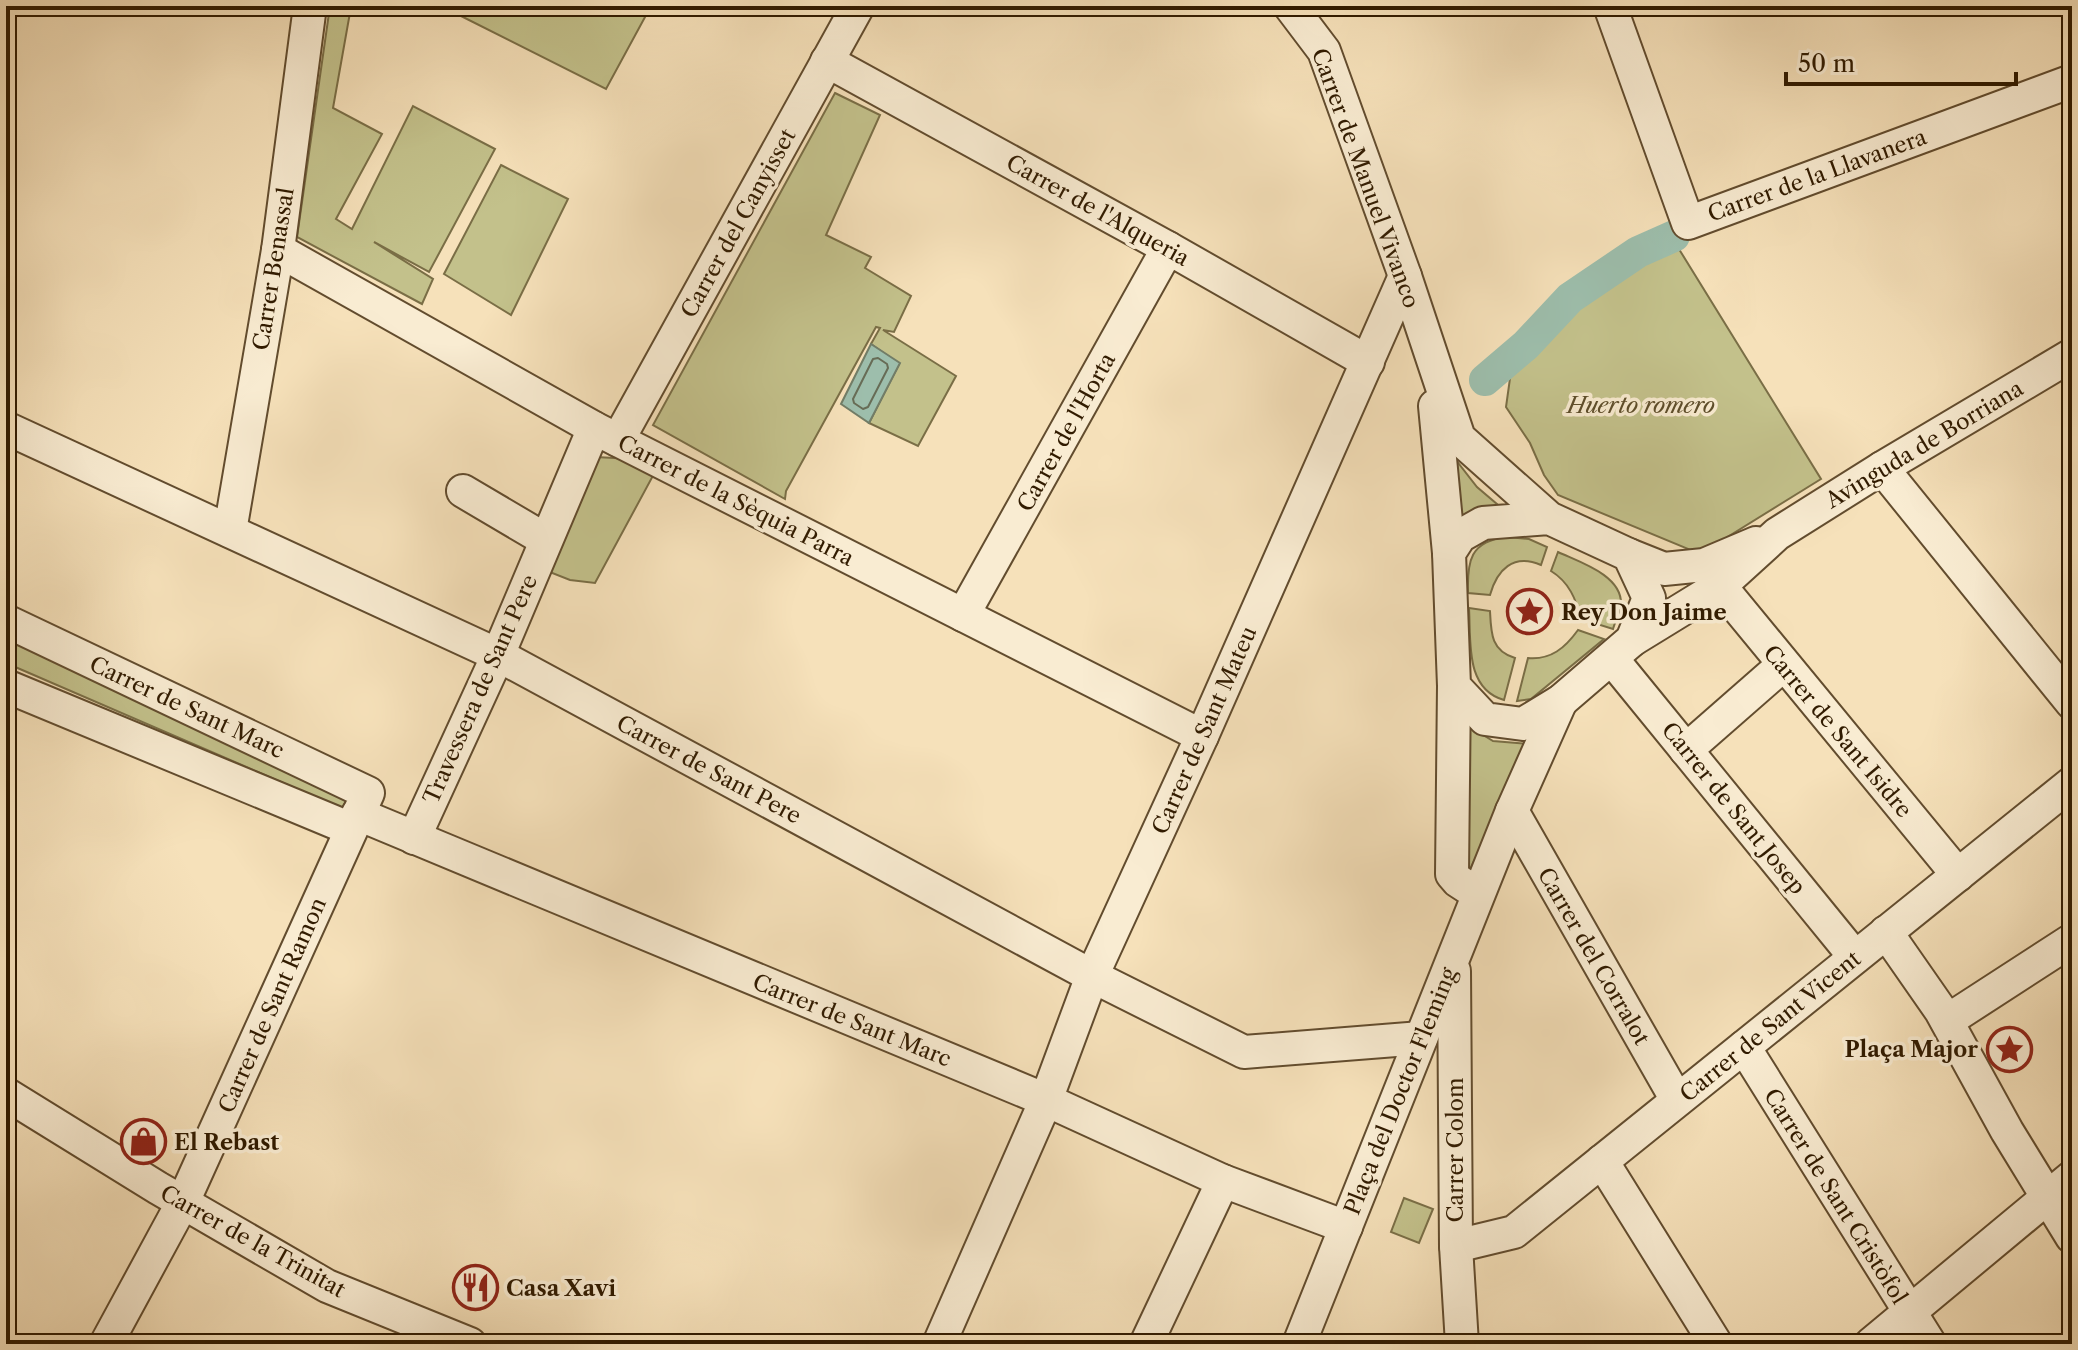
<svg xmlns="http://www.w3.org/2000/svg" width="2078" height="1350" viewBox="0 0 2078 1350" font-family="'Libre Caslon Text',serif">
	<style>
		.green { fill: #c3c18b; stroke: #7a6e46; stroke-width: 2 }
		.water { fill: #9dbeac; stroke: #727d67; stroke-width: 2 }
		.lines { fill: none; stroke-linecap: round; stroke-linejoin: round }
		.shore { stroke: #676c56; stroke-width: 2 }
		.canal { stroke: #9dbeac; stroke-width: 32 }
		.minor-casing { stroke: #624c2e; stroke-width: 36 }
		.minor { stroke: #f9ecd2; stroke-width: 32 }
		.labels { text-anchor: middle; stroke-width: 7; stroke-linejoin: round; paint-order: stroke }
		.street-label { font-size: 22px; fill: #311b00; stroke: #f9ecd2 }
		.park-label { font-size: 22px; font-style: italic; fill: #5d4d2a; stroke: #f9ecd2 }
		.poi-label { font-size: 22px; font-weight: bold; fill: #311b00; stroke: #f9ecd2; text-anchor: start }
	</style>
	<rect width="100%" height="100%" fill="#f6e1ba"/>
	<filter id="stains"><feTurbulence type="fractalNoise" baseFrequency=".0025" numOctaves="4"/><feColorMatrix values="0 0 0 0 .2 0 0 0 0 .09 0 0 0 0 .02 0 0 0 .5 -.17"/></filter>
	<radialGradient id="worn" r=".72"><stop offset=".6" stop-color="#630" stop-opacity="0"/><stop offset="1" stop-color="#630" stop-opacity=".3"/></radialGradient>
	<g class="green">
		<path d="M330,6l21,1 -18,101 49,26 -46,85 16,10 61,-123 82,43 -66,123 -55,-30 59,37 -11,25 -125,-67z"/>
		<path d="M454,6h197l-45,83 -155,-78z"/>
		<path d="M835,93l45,22 -54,120 45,22 -6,11 46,28 -17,36 -11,-2 73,46 -38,70 -49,-23 30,-59 -28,-20 9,-16 -4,-1 -90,164 -1,8 -132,-74z"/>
		<path d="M501,165l67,34 -57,116 -67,-41z"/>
		<path d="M1674,241l147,238 -121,75 -142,-59 -14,-20 -14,-32 -24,-36 6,-43 31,-19 22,-34 11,-9z"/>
		<path d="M1445,446l32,41 27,23 -52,18z"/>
		<path d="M596,457l36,2 23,13 -60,111 -25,-3 -28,-11z"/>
		<path d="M1507,537l22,2 18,8 -6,18c-28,-12 -44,5 -51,30l-22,-2c-1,-32 2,-52 39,-56z"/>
		<path d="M1558,552c21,10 64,23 63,52 0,7 -6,17 -8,25l-32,-10c-5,-20 -12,-37 -30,-48z"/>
		<path d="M1469,608l21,3c1,22 1,40 25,47l-11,42c-39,-11 -33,-58 -35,-92z"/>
		<path d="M1578,630l26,9 -73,60 -14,2 11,-43c23,2 37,-10 50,-28z"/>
		<path d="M6,633l341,164v11l-8,-1 -333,-144z"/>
		<path d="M1459,720l34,21 37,3 -64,134z"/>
		<path d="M1404,1198l29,11 -14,34 -28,-11z"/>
	</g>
	<path class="water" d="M871,344l29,19 -31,60 -28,-19z"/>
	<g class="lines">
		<path class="shore" d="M878,358l9,6 1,4 -20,39 -5,2 -9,-6 -1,-4 20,-40z"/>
		<path class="canal" d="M1485,380l41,-35 44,-47 68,-46 36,-16"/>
		<defs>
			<g id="minor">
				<path d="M1290,6l34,45 81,225 54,162 90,80 80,37 20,43 -17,42 -71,61 -38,23 -38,-5 -31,-33 -5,-133 11,-17 23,-13 66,-5"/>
				<path d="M1610,6l78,217 384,-142"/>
				<path d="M827,61l341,187 200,114"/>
				<path d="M278,250l316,178 608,308"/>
				<path d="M1435,406l14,147"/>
				<path d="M6,428l492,227 594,321 152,76 177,-14"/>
				<path d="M618,440l240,-434"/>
				<path d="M1882,468l190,235"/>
				<path d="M463,491l83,49"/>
				<path d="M230,531l48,-281 32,-244"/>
				<path d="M1629,555l35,14 40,-4 52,-22"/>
				<path d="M1720,586l238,289"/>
				<path d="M963,615l205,-367"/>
				<path d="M6,621l362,172 -185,409 -77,142"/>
				<path d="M1632,640l88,-54 57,-52 105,-66 190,-113"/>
				<path d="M1612,659l243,298"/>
				<path d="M6,686l345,143"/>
				<path d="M1454,686l-2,188 6,7 20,13"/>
				<path d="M1686,750l97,-85"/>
				<path d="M1512,811l165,289"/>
				<path d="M358,814l688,286 177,81 123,46"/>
				<path d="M414,838l84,-183 96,-227"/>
				<path d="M1886,932l55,79 66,120 65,106"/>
				<path d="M1454,971l2,275 6,98"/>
				<path d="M1947,1021l125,-81"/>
				<path d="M1744,1047l186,297"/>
				<path d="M6,1094l152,94 169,98 143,58"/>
				<path d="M1602,1161l114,183"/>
				<path d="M1456,1246l58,-14 558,-449"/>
				<path d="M939,1344l107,-244 46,-124 110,-240 203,-460"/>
				<path d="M1146,1344l77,-163"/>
				<path d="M1299,1344l213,-533 49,-110"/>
				<path d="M1871,1344l201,-167"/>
			</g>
		</defs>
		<use href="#minor" class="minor-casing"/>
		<use href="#minor" class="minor"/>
	</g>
	<defs>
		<symbol id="sight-ring" viewBox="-11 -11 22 22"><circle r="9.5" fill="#f9ecd2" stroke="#8f2418" stroke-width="1.5"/><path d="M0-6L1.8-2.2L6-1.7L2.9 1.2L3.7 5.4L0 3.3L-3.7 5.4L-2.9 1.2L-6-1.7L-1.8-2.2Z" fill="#8f2418"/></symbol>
		<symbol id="shop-ring" viewBox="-11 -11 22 22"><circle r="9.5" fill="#f9ecd2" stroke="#8f2418" stroke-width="1.5"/><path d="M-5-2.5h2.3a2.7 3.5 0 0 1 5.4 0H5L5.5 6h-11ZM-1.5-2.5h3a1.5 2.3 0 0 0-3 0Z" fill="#8f2418"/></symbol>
		<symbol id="restaurant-ring" viewBox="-11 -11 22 22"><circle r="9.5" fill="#f9ecd2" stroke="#8f2418" stroke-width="1.5"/><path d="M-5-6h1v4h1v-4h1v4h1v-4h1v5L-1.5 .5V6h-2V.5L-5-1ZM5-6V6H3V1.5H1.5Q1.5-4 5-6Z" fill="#8f2418"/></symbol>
	</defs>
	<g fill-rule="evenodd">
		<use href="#sight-ring" x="1504" y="586" width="51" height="51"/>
		<use href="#sight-ring" x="1984" y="1024" width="51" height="51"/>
		<use href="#shop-ring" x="118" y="1116" width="51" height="51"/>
		<use href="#restaurant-ring" x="450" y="1262" width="51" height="51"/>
	</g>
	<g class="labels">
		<g class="street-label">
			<text transform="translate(1817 175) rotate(-20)" y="8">Carrer de la Llavanera</text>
			<text transform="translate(1366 178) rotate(70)" y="8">Carrer de Manuel Vivanco</text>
			<text transform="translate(1098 210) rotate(29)" y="8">Carrer de l'Alqueria</text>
			<text transform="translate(738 223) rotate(-61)" y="8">Carrer del Canyisset</text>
			<text transform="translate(273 269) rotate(-81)" y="8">Carrer Benassal</text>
			<text transform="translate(1066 432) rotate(-61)" y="8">Carrer de l'Horta</text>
			<text transform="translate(1924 444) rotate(-31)" y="8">Avinguda de Borriana</text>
			<text transform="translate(736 500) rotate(27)" y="8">Carrer de la Sèquia Parra</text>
			<text transform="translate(480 689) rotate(-66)" y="8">Travessera de Sant Pere</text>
			<text transform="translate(187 707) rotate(25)" y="8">Carrer de Sant Marc</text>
			<text transform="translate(1204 730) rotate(-66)" y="8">Carrer de Sant Mateu</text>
			<text transform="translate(1838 731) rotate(50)" y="8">Carrer de Sant Isidre</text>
			<text transform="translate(709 769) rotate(28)" y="8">Carrer de Sant Pere</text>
			<text transform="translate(1734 808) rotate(51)" y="8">Carrer de Sant Josep</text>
			<text transform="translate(1594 956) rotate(60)" y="8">Carrer del Corralot</text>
			<text transform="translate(272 1005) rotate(-66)" y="8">Carrer de Sant Ramon</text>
			<text transform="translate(852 1020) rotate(22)" y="8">Carrer de Sant Marc</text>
			<text transform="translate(1770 1026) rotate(-39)" y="8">Carrer de Sant Vicent</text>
			<text transform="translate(1400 1091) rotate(-68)" y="8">Plaça del Doctor Fleming</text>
			<text transform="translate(1455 1150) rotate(-90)" y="8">Carrer Colom</text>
			<text transform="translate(1836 1196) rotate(58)" y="8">Carrer de Sant Cristòfol</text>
			<text transform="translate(253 1241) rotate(29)" y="8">Carrer de la Trinitat</text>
		</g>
		<g class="park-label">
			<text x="1641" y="413">Huerto romero</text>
		</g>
		<g class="poi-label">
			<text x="1561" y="620">Rey Don Jaime</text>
			<text x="1978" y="1057" text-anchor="end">Plaça Major</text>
			<text x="174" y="1150">El Rebast</text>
			<text x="506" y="1296">Casa Xavi</text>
		</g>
	</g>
	<rect width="2078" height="1350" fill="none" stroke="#f6e1ba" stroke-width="32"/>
	<rect x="8" y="8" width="2062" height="1334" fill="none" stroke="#311b00" stroke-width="4"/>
	<rect x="16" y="16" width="2046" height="1318" fill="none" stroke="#311b00" stroke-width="2"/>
	<path d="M1786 72v12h230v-12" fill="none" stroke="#311b00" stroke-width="4"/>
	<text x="1798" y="72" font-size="24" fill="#311b00" stroke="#f9ecd2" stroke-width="6" paint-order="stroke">50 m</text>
	<rect width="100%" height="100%" filter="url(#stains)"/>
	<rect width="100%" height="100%" fill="url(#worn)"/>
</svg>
